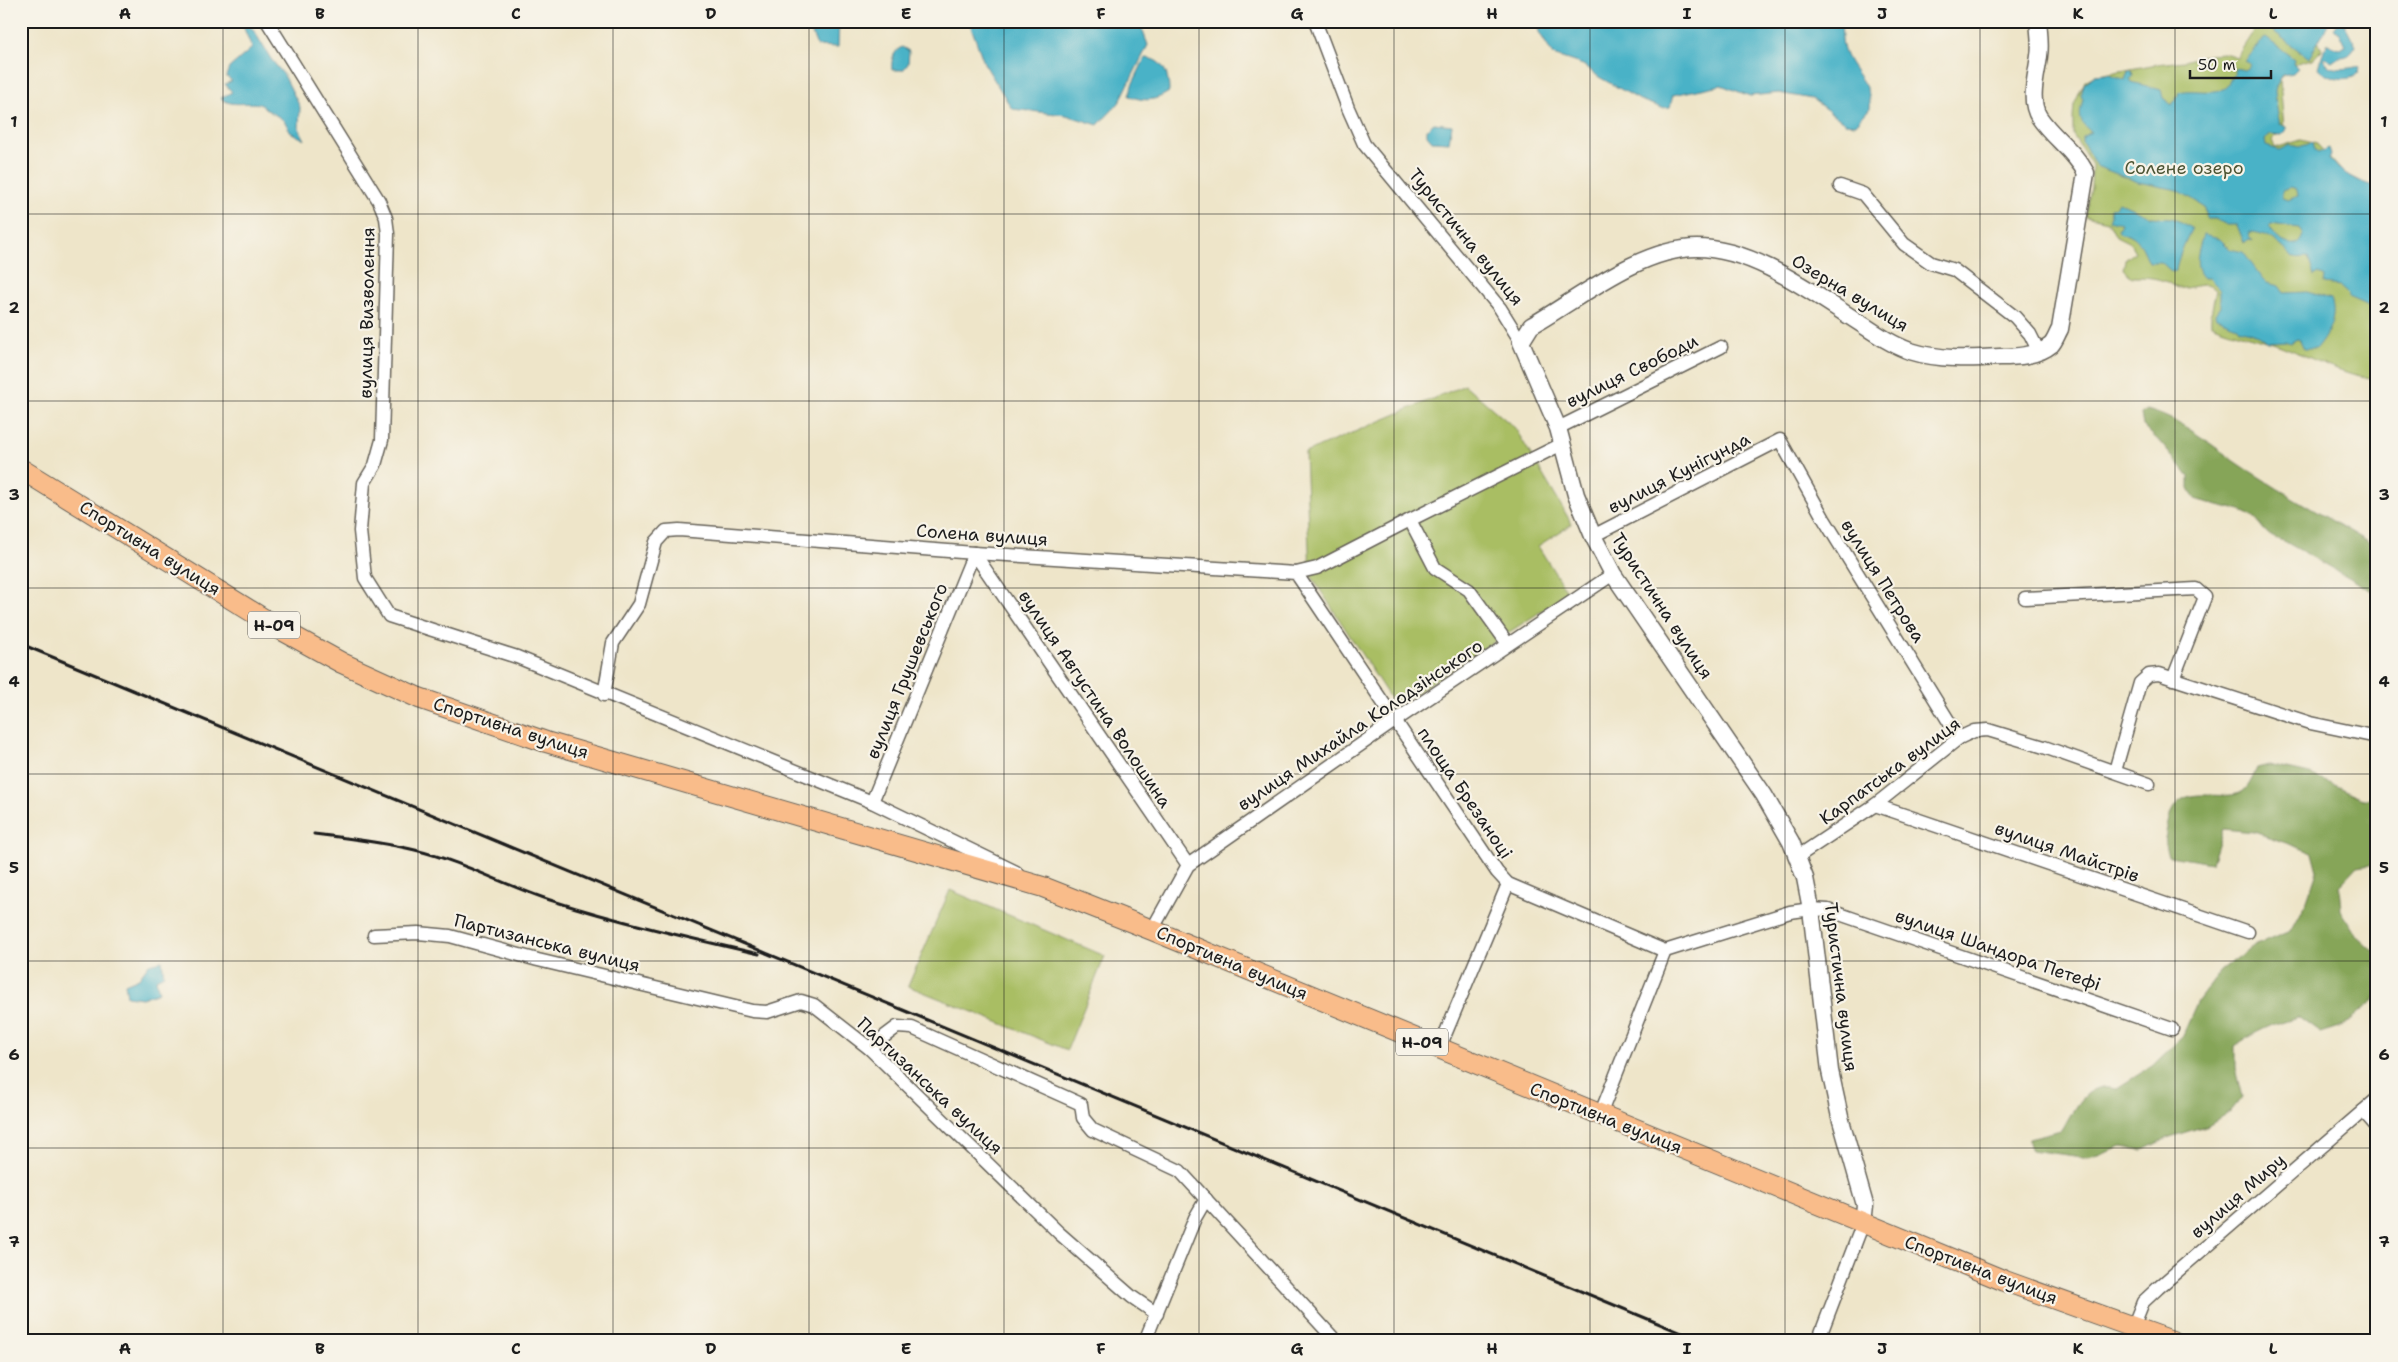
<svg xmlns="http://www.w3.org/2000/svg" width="2398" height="1362" viewBox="0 0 2398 1362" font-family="'Shantell Sans',sans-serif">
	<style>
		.green { fill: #a9be63; stroke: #626d40 }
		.forest { fill: #86a559; stroke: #51603a }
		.water { fill: #49b2c7; stroke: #326772; fill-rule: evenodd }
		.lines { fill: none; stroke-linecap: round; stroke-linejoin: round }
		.minor-casing { stroke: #666259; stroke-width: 15 }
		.tertiary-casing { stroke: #666259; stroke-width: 19 }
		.primary-casing { stroke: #666259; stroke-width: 22 }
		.minor { stroke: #fff; stroke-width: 12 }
		.tertiary { stroke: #fff; stroke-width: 16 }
		.primary { stroke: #f9bc8a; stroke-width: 20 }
		.rail { stroke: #1c1c1c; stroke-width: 3 }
		.grid { fill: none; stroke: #1c1c1c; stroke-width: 1; stroke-opacity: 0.55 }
		.labels { text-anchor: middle; stroke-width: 4.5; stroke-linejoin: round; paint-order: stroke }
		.shield { fill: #f7f3e8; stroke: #5e5c59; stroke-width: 1 }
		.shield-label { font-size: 16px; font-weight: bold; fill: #1c1c1c }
		.park-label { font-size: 18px; fill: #4d5535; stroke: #f7f3e8 }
		.street-label { font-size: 18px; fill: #1c1c1c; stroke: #f7f3e8 }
		.neatline { fill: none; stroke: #1c1c1c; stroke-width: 2 }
		.grid-label { font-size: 16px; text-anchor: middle; font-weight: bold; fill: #1c1c1c }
	</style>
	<rect width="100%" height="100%" fill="#f7f3e8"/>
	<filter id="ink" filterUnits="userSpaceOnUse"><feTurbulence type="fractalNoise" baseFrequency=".02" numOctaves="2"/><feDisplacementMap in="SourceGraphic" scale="10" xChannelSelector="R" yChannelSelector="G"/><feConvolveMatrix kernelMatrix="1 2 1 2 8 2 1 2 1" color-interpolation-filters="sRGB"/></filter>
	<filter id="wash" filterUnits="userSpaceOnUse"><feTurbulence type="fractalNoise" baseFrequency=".0096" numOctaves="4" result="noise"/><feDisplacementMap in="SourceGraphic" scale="20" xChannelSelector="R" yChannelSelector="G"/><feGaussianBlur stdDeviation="1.12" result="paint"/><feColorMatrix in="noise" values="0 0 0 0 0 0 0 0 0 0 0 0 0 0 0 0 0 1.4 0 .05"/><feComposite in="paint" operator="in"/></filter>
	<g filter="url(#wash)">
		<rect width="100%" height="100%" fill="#eee5c9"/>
		<g class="green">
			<path d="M2260,21h48l14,28 -10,10 -15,4 -17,16 4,49 -12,12 3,8 26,-8 16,4 33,36 20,8 7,-2v193c-35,-4 -64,-21 -96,-33 -23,-9 -47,-12 -70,-22 -1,-11 3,-23 5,-34 -13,-11 -23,0 -38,-2 -5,-1 -9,-6 -14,-7 -11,-4 -21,-4 -32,-4l-9,-8 2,-9 10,-8 -5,-9 -14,-7 -8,-15 -23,-5 6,-28 1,-23 -19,-30v-17l1,-13 11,-24 9,-5 63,-12 27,-3 25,-7 15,-1 13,4z"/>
			<path d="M1465,385l50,43 57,96 -34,22 30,48 -173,112 -85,-132 -5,-121z"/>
			<path d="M950,890l155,66 -38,94 -159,-64z"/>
		</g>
		<g class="forest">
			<path d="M2147,410c37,10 66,37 98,58 43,28 88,53 132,79v47l-93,-53c-23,-5 -20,-18 -36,-27 -11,-6 -39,-10 -53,-15l-6,-11v-11l-30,-36 -16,-15 -2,-12z"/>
			<path d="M2269,765l41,9 52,24h15v65l-19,3 -19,20 2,24 16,26 20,18v39l-4,8 -31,25 -22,7 -22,-16c-24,6 -44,15 -63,29v23l7,28 -10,13 -24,15 -41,13 -24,12 -21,-3 -32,11 -60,-8 -1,-12 33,-8c14,-24 23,-49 55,-42l35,-22 30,-29 16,-36 22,-30 32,-24 38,-16 17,-31 10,-29 -5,-19 -58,-20 -31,-3 -11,34 -43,-7c-5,-15 -4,-19 -1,-34 10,-42 46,-20 72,-29 9,-4 13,-17 17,-25z"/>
		</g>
		<g class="water">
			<path d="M241,21h4l9,10 17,28 13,16 16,32 -1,21 6,12 -15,-8c-6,-15 -9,-13 -21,-21 -4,-2 -6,-6 -10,-7 -12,-3 -28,4 -38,-6l11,-6 -7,-8 7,-3 -6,-5 3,-8 23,-20z"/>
			<path d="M807,21h32l-1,26 -21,-1z"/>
			<path d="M969,21h170l9,24 -29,58 -21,22 -32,-10 -54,-6 -28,-46z"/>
			<path d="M1536,21h305c1,10 0,22 4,32 8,20 27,32 25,55l-14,16 -11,-1 -33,-24 -33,-6 -29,3 -29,-11 -48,10 -3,12 -8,1 -22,-8 -41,-23 -16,-12 -30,-10 -14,-23z"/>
			<path d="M2273,21h57l-21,37 -36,-27z"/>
			<path d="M2337,23h7l12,23c-5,8 -7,11 -17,11l-7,5 -7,-4 -2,1c7,13 24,10 37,7l-1,7c-11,11 -32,4 -41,-5l4,-15 6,-10 7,5 6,1 4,-3 -6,-13 -6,-4z"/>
			<path d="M2266,38l28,21 -1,5 5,4 -5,5 -10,2c-3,4 -7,10 -8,15 0,5 3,28 5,34l6,3v4l-4,4 -12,-1 -5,6 1,6 13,4 11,-5 9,2 13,-4 2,8 4,2 11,-5 2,6 -2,5c12,14 29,23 48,28v123l-29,-13 1,-3 -9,-8 -16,-2 1,-7 -6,-4 -5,3 -6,-19 -15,1c-10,-12 -26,-26 -43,-26l-1,4 4,5 -4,-2 -5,4 -7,-18h-10l-12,-6h-8l-2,-12 -27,-17 -40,-8 -42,-16 -14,-25v-3l9,-6c-13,-11 -12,-17 -8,-33l-2,-3 3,-12 11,-9 15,-1 15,6 3,-9 4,-1 1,7 -3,2 2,3 29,8 2,8 9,7 8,-13c13,-4 38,4 47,-6 2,-2 2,-5 4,-8 3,-4 5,-5 5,-10l8,2 5,-3 1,-3 -6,-3c10,-7 13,-19 22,-23zM2290,188l7,2 1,6 -10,4 -6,-2v-7zM2271,224l28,4 4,6c-4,21 -30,5 -34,-7z"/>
			<path d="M902,47l7,4 -1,13 -5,6h-11c-1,-9 1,-19 10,-23z"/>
			<path d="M1145,58c19,1 24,17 24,34 -14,9 -24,10 -40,4l3,-11z"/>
			<path d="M1434,123l18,2 -3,17 -17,-1 -5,-6v-6z"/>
			<path d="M2118,202l33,15 21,1 20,10c-5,9 -16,34 -16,43l-4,1 -11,-10h-12c-6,-12 -10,-29 -28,-29l-3,-3 3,-7 -12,-3 2,-5 -1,-7 5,-1z"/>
			<path d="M2203,235l17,4 10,10 13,3 19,26 5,5 12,3 5,7 23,-1 24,7c7,18 -4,37 -15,50h-12l-4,-9 -3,-1 -7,4 -5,-2 -17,1 -9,-7 -20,-6 -2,-3 -21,-8 -1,-4 5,-7v-18l-11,-11h-5c-12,-11 -5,-30 -1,-43z"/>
			<path d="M162,961l2,14 -8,4 3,13 -17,6 -15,-2 -2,-12 14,-6 10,-14z"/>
		</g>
	</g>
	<g filter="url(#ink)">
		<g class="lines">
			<defs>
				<g id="minor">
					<path d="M267,21l112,180 7,17 2,16 -6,206 -7,25 -11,18 -4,48 5,47 24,38 128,41 355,145 144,70"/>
					<path d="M1315,21l33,87 16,36 136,164 21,34"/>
					<path d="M2375,21l2,2"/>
					<path d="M1840,186l23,8 41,50 27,19 23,7 61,47 15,17 9,18"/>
					<path d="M1558,428l163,-81"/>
					<path d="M1410,520l25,48 34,22 39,54"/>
					<path d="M1593,536l187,-96 44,79 135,219"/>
					<path d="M974,553l214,312"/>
					<path d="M1296,573l21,-5 93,-48 152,-76"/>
					<path d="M2025,598l171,-9 9,8 -32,82"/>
					<path d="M604,695l9,-52 26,-39 17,-62 10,-11 13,-1 295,23 322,20 201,299 11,12 157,67 125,-39 21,-3 17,1 344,119"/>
					<path d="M2115,771l25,-88 9,-8 10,-1 151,49 67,14"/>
					<path d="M872,802l102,-249"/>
					<path d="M1875,805l373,127"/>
					<path d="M1797,857l78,-52 84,-67 15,-7 14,-1 56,17 105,37"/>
					<path d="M1152,930l36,-65 208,-145 217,-146"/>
					<path d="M374,935l44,-2 32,3 88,24 214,51 15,1 34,-11 13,4 55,43 190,185 73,64 25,17"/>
					<path d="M869,1048l28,-21 15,1 169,76 2,14 10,12 87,41 156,170"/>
					<path d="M1439,1049l69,-165"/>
					<path d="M2363,1111l14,16"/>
					<path d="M1600,1115l65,-164"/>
					<path d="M2133,1327l10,-25 15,-14 219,-189"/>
					<path d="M1145,1341l50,-123 11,-19"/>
					<path d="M1818,1341l45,-118"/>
				</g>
				<path id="tertiary" d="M1863,1223l2,-18 -25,-88 -10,-46 -19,-162 -6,-31 -8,-21 -6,-15 -27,-47 -151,-221 -20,-38 -17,-41 -18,-67 -37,-86 10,-16c49,-28 109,-78 166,-78 58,0 118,47 166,77 15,10 30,20 47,26 29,9 60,8 90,6 16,0 38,-1 51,-12 4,-4 6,-11 9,-16l26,-156c-12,-23 -33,-35 -47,-56 -11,-17 -2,-43 0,-61 2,-11 0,-23 -1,-35"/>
				<path id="primary" d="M21,469l259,160 62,34 77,35 127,44 497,145 109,43 853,351 167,60"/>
			</defs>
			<use href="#minor" class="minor-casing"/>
			<use href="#tertiary" class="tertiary-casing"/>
			<use href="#primary" class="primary-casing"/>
			<use href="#minor" class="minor"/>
			<use href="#tertiary" class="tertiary"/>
			<use href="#primary" class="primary"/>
			<g class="rail">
				<path d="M21,644l1680,697"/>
				<path d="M314,834c34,4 68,8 101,16 46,11 89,35 135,50 69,22 139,38 209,54"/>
			</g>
		</g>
	</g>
	<path class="grid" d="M223,21v1320M418,21v1320M613,21v1320M809,21v1320M1004,21v1320M1199,21v1320M1394,21v1320M1590,21v1320M1785,21v1320M1980,21v1320M2175,21v1320M21,214h2356M21,401h2356M21,588h2356M21,774h2356M21,961h2356M21,1148h2356"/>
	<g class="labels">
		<g class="shield">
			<rect x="248" y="611.5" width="52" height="27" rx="4"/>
			<rect x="1396" y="1028.5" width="52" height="27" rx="4"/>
		</g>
		<g class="shield-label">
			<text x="274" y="631">Н-09</text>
			<text x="1422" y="1048">Н-09</text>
		</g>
		<g class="park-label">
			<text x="2184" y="174">Солене озеро</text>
		</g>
		<g class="street-label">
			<text transform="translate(1466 237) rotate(51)" y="6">Туристична вулиця</text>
			<text transform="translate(1850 293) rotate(31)" y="6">Озерна вулиця</text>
			<text transform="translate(367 313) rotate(-89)" y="6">вулиця Визволення</text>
			<text transform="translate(1632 371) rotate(-26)" y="6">вулиця Свободи</text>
			<text transform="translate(1679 473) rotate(-27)" y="6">вулиця Кунігунда</text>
			<text transform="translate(982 535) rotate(4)" y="6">Солена вулиця</text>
			<text transform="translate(150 548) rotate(32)" y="6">Спортивна вулиця</text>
			<text transform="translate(1883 581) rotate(58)" y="6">вулиця Петрова</text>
			<text transform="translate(1662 606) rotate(57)" y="6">Туристична вулиця</text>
			<text transform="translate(907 671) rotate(-68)" y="6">вулиця Грушевського</text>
			<text transform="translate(1095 699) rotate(56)" y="6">вулиця Августина Волошина</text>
			<text transform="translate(1360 725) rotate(-34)" y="6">вулиця Михайла Колодзінського</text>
			<text transform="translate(511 728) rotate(18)" y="6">Спортивна вулиця</text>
			<text transform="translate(1890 771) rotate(-36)" y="6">Карпатська вулиця</text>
			<text transform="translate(1465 793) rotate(56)" y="6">площа Брезаноці</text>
			<text transform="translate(2067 852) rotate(19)" y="6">вулиця Майстрів</text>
			<text transform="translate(547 943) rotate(14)" y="6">Партизанська вулиця</text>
			<text transform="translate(1998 950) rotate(19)" y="6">вулиця Шандора Петефі</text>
			<text transform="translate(1232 963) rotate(23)" y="6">Спортивна вулиця</text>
			<text transform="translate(1841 987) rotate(83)" y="6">Туристична вулиця</text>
			<text transform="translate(930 1086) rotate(43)" y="6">Партизанська вулиця</text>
			<text transform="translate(1606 1118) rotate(22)" y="6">Спортивна вулиця</text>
			<text transform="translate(2238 1196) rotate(-41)" y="6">вулиця Миру</text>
			<text transform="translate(1981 1270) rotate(21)" y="6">Спортивна вулиця</text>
		</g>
	</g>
	<rect width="2398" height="1362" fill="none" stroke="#f7f3e8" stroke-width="55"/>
	<path d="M2190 70v8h81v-8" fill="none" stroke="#1c1c1c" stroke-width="2.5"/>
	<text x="2198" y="70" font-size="15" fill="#1c1c1c" stroke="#f7f3e8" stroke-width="4" paint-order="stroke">50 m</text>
	<rect x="28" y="28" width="2342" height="1306" class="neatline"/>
	<g class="grid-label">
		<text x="125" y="19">A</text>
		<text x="320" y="19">B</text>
		<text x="516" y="19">C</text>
		<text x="711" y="19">D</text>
		<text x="906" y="19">E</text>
		<text x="1101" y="19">F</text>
		<text x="1297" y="19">G</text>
		<text x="1492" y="19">H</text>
		<text x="1687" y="19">I</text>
		<text x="1882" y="19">J</text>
		<text x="2078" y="19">K</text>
		<text x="2273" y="19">L</text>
		<text x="14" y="127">1</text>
		<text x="2384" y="127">1</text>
		<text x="14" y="313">2</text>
		<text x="2384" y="313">2</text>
		<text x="14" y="500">3</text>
		<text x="2384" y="500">3</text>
		<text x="14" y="687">4</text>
		<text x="2384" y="687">4</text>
		<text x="14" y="873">5</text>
		<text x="2384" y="873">5</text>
		<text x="14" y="1060">6</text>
		<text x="2384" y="1060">6</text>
		<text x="14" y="1247">7</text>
		<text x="2384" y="1247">7</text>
		<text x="125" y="1354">A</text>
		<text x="320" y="1354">B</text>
		<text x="516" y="1354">C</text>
		<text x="711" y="1354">D</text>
		<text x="906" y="1354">E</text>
		<text x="1101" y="1354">F</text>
		<text x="1297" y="1354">G</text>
		<text x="1492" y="1354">H</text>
		<text x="1687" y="1354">I</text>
		<text x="1882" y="1354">J</text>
		<text x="2078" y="1354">K</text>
		<text x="2273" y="1354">L</text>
	</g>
</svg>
